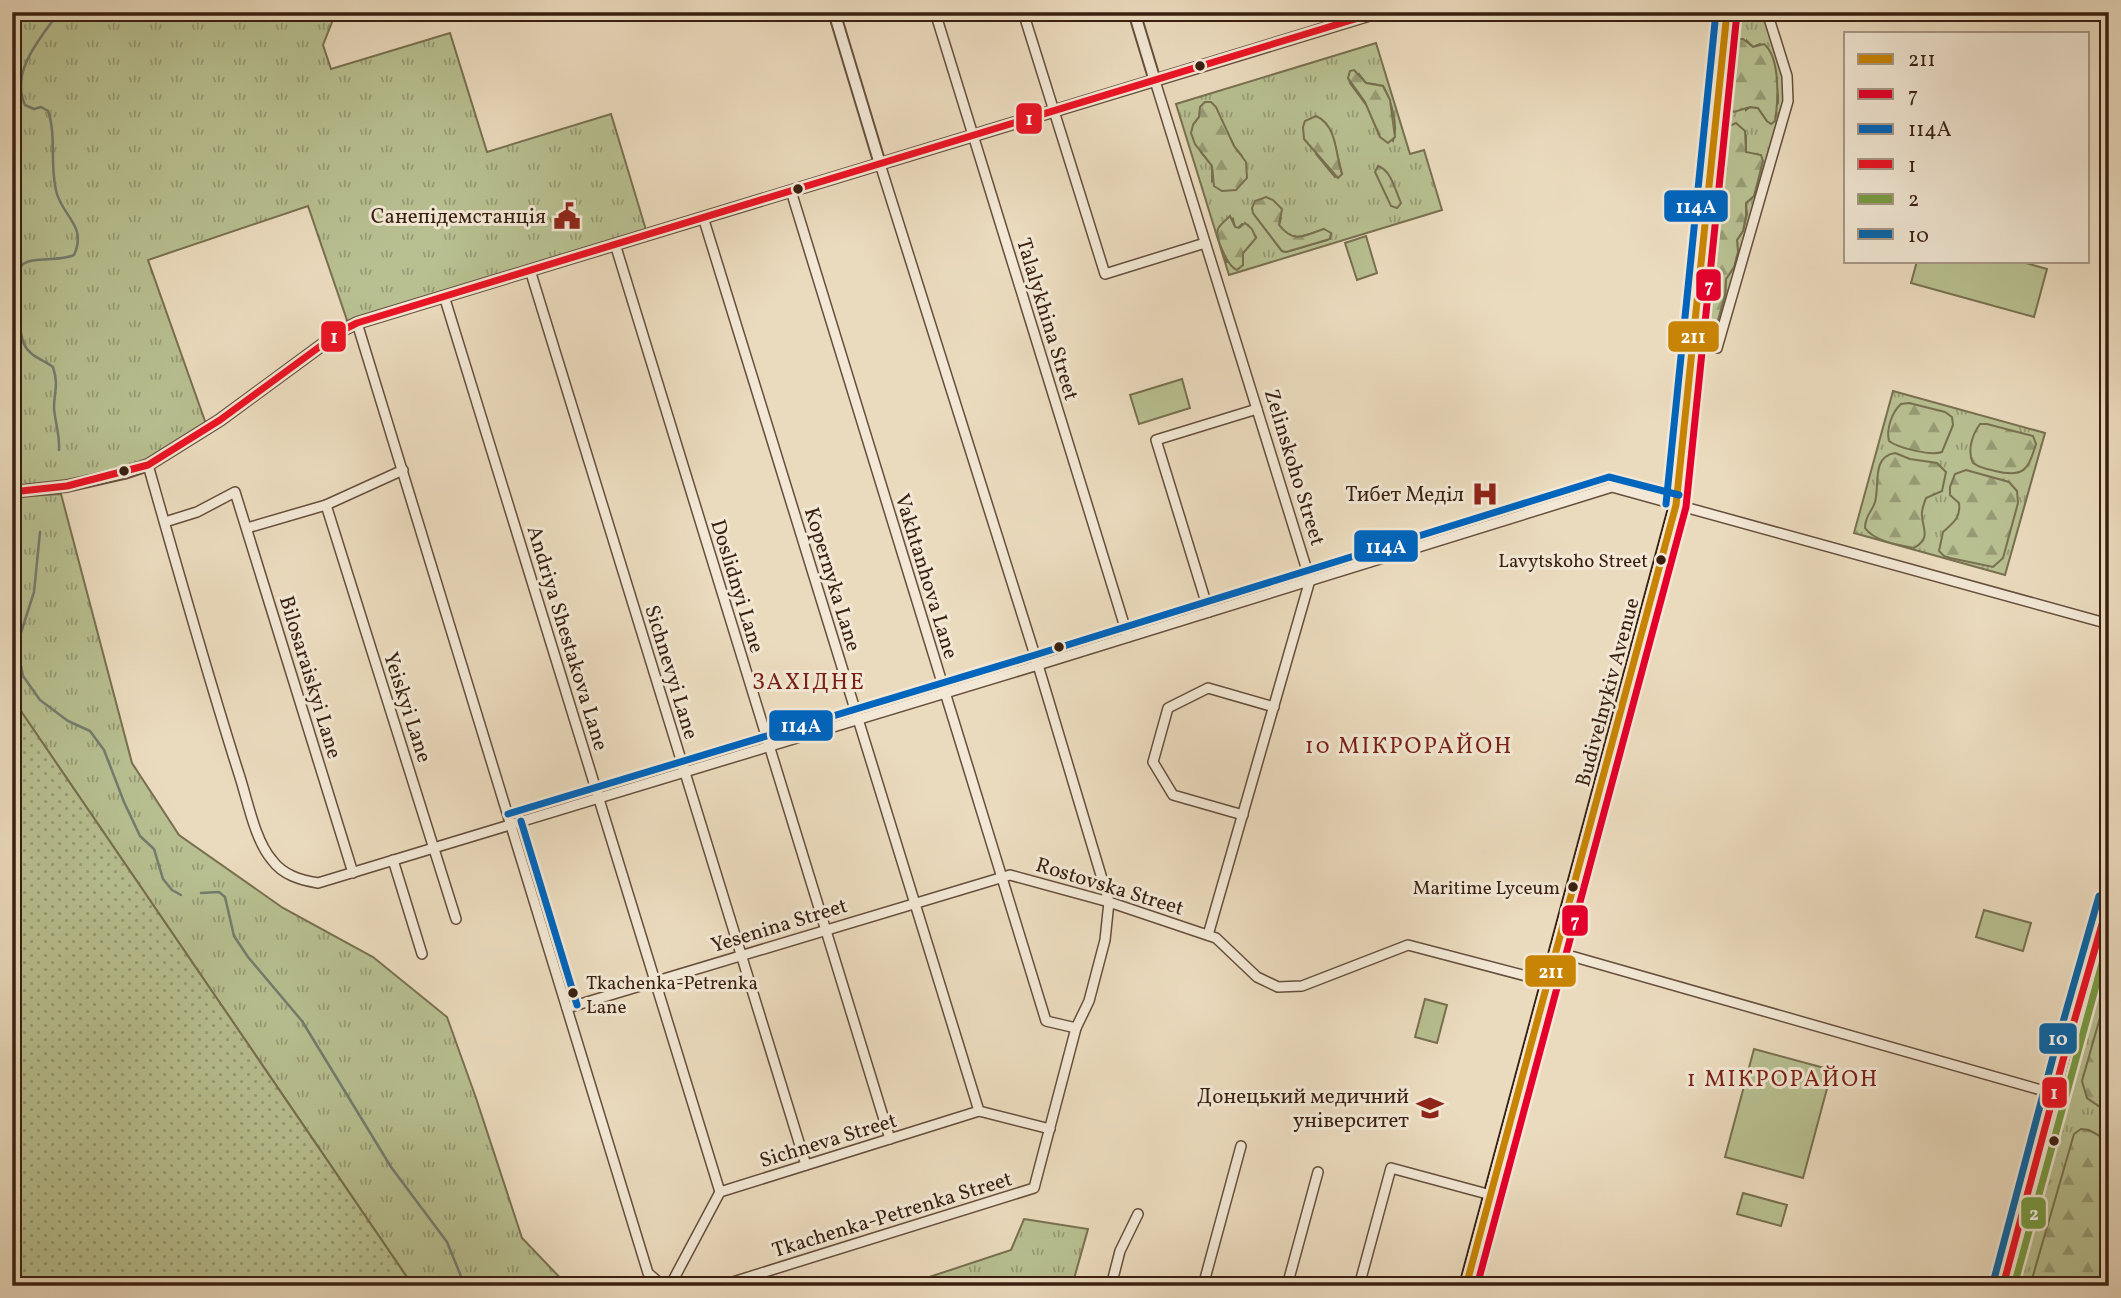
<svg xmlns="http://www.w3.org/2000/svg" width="2121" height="1298" viewBox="0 0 2121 1298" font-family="Vollkorn,serif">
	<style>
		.grass { fill: url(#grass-tufts); stroke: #787050; stroke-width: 2; fill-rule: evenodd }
		.forest { fill: url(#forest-firs); stroke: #787050; stroke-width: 2 }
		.garden { fill: url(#garden-dots); stroke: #787050; stroke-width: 2 }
		.pitch { fill: #b8c091; stroke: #787050; stroke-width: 2 }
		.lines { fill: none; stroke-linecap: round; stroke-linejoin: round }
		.stream { stroke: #737d6f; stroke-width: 2.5 }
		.minor-casing { stroke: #664e3c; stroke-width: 12 }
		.tertiary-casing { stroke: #664e3c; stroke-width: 14 }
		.secondary-casing { stroke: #391f10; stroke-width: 16 }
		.minor { stroke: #f2e8d5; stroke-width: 9 }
		.tertiary { stroke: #f2e8d5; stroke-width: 10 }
		.secondary { stroke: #f2e8d5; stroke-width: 12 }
		.bus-1-casing { stroke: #f2e8d5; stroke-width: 12 }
		.bus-2-casing { stroke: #f2e8d5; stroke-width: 12 }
		.bus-3-casing { stroke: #f2e8d5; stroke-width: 12 }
		.bus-4-casing { stroke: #f2e8d5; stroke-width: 12 }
		.bus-5-casing { stroke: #f2e8d5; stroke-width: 12 }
		.bus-6-casing { stroke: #f2e8d5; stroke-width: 12 }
		.bus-1 { stroke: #c88404; stroke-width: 7 }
		.bus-2 { stroke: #e4002b; stroke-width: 7 }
		.bus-3 { stroke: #0065bd; stroke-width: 7 }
		.bus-4 { stroke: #eb1325; stroke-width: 7 }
		.bus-5 { stroke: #779c42; stroke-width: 7 }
		.bus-6 { stroke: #0866a9; stroke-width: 7 }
		.bus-dot { fill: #391f10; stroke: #f2e8d5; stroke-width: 2.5 }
		.labels { text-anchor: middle; stroke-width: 6; stroke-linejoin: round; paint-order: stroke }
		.bus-label { font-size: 19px; fill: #391f10; stroke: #f2e8d5; text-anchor: end }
		.poi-label { font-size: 21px; fill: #391f10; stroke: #f2e8d5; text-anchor: end }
		.street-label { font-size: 21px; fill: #391f10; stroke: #f2e8d5 }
		.neighbourhood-label { font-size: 23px; letter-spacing: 2px; fill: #7a1f14; stroke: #f2e8d5 }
		.line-badge { stroke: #f2e8d5; stroke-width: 2.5 }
		.badge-label { font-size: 19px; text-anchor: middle; font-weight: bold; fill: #fff }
	</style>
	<defs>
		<pattern id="grass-tufts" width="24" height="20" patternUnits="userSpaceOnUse" patternTransform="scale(1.75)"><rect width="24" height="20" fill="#b8c091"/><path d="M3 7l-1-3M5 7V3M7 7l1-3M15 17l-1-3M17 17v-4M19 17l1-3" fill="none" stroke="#979b75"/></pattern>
		<pattern id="forest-firs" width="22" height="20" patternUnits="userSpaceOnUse" patternTransform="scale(1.75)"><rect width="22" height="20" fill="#b8c091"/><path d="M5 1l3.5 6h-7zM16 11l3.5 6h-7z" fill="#979b75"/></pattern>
		<pattern id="garden-dots" width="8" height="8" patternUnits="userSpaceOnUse" patternTransform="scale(1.75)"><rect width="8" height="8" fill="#b8c091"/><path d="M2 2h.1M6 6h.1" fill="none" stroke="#979b75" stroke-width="1.8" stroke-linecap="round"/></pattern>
	</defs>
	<rect width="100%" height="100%" fill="#ebdbbe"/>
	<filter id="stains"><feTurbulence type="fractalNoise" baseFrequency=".00286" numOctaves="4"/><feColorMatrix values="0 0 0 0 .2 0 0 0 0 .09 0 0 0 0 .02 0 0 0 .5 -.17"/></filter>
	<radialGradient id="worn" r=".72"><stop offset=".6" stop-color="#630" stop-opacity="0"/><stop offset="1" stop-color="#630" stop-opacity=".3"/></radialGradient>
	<g class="grass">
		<path d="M12,12h324l-13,33 8,24 119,-36 37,119 124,-38 35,116 -297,96 -41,-120 -160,54 58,164c-20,12 -39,27 -61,37 -40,18 -89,22 -133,27z"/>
		<path d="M1732,12h31l21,64v24l-70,244 -16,-1 33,-304 -2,-1zM1747,41l6,6 7,-3 15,26 3,26v7l-11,18 -9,-13 -8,-1 -4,3zM1746,136v16l3,3 8,-1 -5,44 -6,5 1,11 -4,17 -6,9 1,12 -4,15 -8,12 -1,16 -20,28 3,-15 -2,-14 4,-12 -2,-23 7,-21 -1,-27 6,-60z"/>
		<path d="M1376,43l34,111 14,-4 18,60 -213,65 -53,-171zM1359,74l7,9 17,3c8,14 16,40 10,55l-43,-58zM1218,114l16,32 8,10 -30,25v-15l-11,-14 -8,-27 6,-8zM1334,141l8,33 -7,3 -19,-23zM1256,217l25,1 -2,7c15,19 24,11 45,4l3,11 -41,12 -4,-1zM1233,219l2,8 2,2 5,-5 6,1 8,12 -13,16v12l-16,-3 -9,-29z"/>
		<path d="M1893,391l152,42 -40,142 -151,-42z"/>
		<path d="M61,494l71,269 47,72 104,73 90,49 74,60 29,81 46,140 46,48h-155l-401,-588v-201z"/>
		<path d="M2109,913v373h-104z"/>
		<path d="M1024,1219l64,10 -16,57h-170l109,-36z"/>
	</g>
	<g class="forest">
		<path d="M1739,39h4l10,8 11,-3c17,14 14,58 11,77l-4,3 -4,-3 -9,-13 -8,-1 -16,5 -7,-6 5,-61z"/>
		<path d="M1354,70l12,13 17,3 7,14 5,37 -7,6 -8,-6 -15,-35 -17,-24 2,-7z"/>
		<path d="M1205,102h6l5,5 18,39 12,16 1,16 -11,12 -14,1 -8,-5 -2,-20 -17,-22 -4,-11 2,-8 6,-8 1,-10z"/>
		<path d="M1316,116c22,10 19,39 26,58l-4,4 -34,-39 -1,-12 2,-6z"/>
		<path d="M1736,123l9,8 1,21 15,3 2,6 -9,35 -8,7v13l-3,15 -6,9 1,12 -4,15 -8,12 -1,16 -10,36 -6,4 -5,-8 4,-19 -2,-14 4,-12 -2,-16 7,-28 -1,-27 7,-72 6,-12z"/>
		<path d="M1378,166c13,4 17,24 23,37l-4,5 -6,-2 -16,-34z"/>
		<path d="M1266,197l7,3 9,9 -3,16c15,19 24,11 45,4l7,4 -1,6 -44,13 -4,-1 -29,-38 -1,-5 3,-7z"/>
		<path d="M1230,216l5,11 4,1 6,-5 7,6 4,9 -13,15v12l-6,5c-9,-3 -22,-32 -19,-41 2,-5 9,-10 12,-13z"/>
		<path d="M1909,403l36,9 7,5 1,8 -11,27c-11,4 -44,-4 -53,-11 -3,-12 3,-29 12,-37z"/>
		<path d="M1980,424h7l46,12 3,8c-8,26 -12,34 -41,27 -8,-2 -15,-3 -22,-8 -6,-12 -1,-28 7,-39z"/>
		<path d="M1895,453l15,6 27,4 9,9 -4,19 -16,7c-2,6 -5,12 -4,18 1,14 9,22 -8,32 -16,-3 -40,-7 -49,-20 0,-13 7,-16 10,-26 5,-17 -4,-45 20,-49z"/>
		<path d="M1966,470l43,12 8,9 1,12 -15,55 -10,9 -43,-9 -6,-2 -5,-5 4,-19c10,-9 18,-14 16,-29l-9,-8v-8l5,-13z"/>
		<path d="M2109,986v127l-22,-15 -5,-17z"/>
		<path d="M2081,1129l8,1 20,11v145h-79l44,-152z"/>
	</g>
	<path class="garden" d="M12,698l401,588h-401z"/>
	<g class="pitch">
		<path d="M1366,236l11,37 -20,7 -12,-37z"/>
		<path d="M1917,261h102l28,8 -13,48 -123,-34z"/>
		<path d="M1182,379l8,29 -51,16 -9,-29z"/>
		<path d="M1984,910l47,13 -8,28 -47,-14z"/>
		<path d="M1425,999l22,6 -10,38 -22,-6z"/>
		<path d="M1754,1049l78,21 -29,108 -78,-21z"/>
		<path d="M1743,1193l44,12 -6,21 -44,-12z"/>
	</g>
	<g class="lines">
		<g class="stream">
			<path d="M59,12c-19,27 -49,59 -34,93l9,4 7,-2 7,4c9,26 1,56 9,83 7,23 30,33 17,61 -15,7 -43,1 -52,10 -9,9 -3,67 2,79 5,12 20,16 29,23 6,19 1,24 1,41 1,14 6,27 5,42"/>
			<path d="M40,532l-6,60 -17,53 6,31 17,24 28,21 22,10 14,19 20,52 16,34 14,13 9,30 9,11 9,5"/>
			<path d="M201,893l18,-1 6,5 9,39 14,21 54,64 89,146 56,75 18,44"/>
		</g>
		<defs>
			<g id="minor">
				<path d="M935,12l193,625"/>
				<path d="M1023,12l82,262 100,-31"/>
				<path d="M1155,81l155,499 -102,355"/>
				<path d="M791,191l255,830 30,7"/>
				<path d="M703,217l276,894"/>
				<path d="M615,244l275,895"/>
				<path d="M530,270l276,895"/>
				<path d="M444,296l276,896"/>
				<path d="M357,323l291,950 15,13"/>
				<path d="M1693,346l24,2 71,-247 -1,-25 -20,-64"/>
				<path d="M148,465c29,102 58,205 90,306 9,26 16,68 34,89 11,15 28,20 46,23l720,-218 574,-178 497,137"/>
				<path d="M326,505l130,414"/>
				<path d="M165,522l32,-10 38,-20 118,381"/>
				<path d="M247,528l79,-23 77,-35"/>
				<path d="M1209,612l-53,-172 101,-31"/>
				<path d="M1243,815l-70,-20 -20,-33 15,-54 40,-20 66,19"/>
				<path d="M393,860l29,94"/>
				<path d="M1557,952l498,142"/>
				<path d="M567,1008l443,-133 99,27 107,36 41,39 21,10 24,-1 106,-41 141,37"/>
				<path d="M670,1286l50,-94 259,-81 71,18"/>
				<path d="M720,1286l314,-98 42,-160 13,-27 16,-61 4,-38 -71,-237 -158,-501"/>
				<path d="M1111,1286l9,-35 18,-37"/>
				<path d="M1203,1286l38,-140"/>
				<path d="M1287,1286l31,-114"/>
				<path d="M1359,1286l32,-118 100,27"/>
			</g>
			<g id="tertiary">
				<path d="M834,12l46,152"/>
				<path d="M1134,12l21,69"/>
				<path d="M12,492l55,-6 57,-13 24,-8 72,-45 121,-89 16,-8 1022,-311"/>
			</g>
			<g id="secondary">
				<path d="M1466,1286l210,-781 51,-493"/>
				<path d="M2003,1286l60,-226 46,-161"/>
			</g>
		</defs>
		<use href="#minor" class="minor-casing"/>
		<use href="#tertiary" class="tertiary-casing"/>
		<use href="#secondary" class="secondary-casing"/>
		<use href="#minor" class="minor"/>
		<use href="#tertiary" class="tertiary"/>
		<use href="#secondary" class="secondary"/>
		<defs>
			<path id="bus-1" d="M1466,1286l210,-781 51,-493"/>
			<path id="bus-2" d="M1477,1286l209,-779 51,-494"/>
			<g id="bus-3">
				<path d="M1666,504l50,-492"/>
				<path d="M508,814l527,-159 574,-178 70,18"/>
				<path d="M521,821l56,184"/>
			</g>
			<g id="bus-4">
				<path d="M12,492l55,-6 81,-21 72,-45 121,-89 16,-8 1021,-311"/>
				<path d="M2003,1286l60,-226 46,-160"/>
			</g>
			<path id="bus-5" d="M2014,1286l95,-348"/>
			<path id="bus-6" d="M1993,1283l60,-226 46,-161"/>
		</defs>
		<use href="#bus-1" class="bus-1-casing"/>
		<use href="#bus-2" class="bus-2-casing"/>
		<use href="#bus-3" class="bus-3-casing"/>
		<use href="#bus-4" class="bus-4-casing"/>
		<use href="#bus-5" class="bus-5-casing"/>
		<use href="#bus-6" class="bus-6-casing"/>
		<use href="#bus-1" class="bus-1"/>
		<use href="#bus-2" class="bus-2"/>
		<use href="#bus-3" class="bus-3"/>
		<use href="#bus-4" class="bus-4"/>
		<use href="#bus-5" class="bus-5"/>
		<use href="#bus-6" class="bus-6"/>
	</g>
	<defs>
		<symbol id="civic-bare" viewBox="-9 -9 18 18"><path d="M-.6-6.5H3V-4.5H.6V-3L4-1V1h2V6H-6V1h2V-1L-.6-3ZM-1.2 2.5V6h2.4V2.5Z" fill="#8f2418" stroke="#f2e8d5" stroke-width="2.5" paint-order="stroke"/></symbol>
		<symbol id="hospital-bare" viewBox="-9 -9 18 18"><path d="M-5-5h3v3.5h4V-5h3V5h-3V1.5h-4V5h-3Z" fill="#8f2418" stroke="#f2e8d5" stroke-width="2.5" paint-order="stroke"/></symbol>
		<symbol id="university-bare" viewBox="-9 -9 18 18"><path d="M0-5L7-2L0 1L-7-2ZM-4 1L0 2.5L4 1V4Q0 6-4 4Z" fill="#8f2418" stroke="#f2e8d5" stroke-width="2.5" paint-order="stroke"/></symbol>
	</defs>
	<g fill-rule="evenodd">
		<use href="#civic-bare" x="548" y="197" width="38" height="38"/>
		<use href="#hospital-bare" x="1466" y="475" width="38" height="38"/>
		<use href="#university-bare" x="1411" y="1089" width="38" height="38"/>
	</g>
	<g class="bus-dot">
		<circle cx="1200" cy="66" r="6"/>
		<circle cx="798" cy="189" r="6"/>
		<circle cx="124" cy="471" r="6"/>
		<circle cx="1661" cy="560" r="6"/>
		<circle cx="1059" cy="647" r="6"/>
		<circle cx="1573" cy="887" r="6"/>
		<circle cx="573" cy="993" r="6"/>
		<circle cx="2054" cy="1141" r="6"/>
	</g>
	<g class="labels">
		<g class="bus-label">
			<text x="1648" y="567">Lavytskoho Street</text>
			<text x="1560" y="894">Maritime Lyceum</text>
			<text x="586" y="989" text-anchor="start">Tkachenka-Petrenka<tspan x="586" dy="24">Lane</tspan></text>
		</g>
		<g class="poi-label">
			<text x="546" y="223">Санепідемстанція</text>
			<text x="1464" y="501">Тибет Меділ</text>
			<text x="1409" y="1103">Донецький медичний<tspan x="1409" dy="24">університет</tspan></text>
		</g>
		<g class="street-label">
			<text transform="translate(1048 319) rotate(73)" y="7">Talalykhina Street</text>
			<text transform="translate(1295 467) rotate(73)" y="7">Zelinskoho Street</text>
			<text transform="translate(927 576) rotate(73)" y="7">Vakhtanhova Lane</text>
			<text transform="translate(833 579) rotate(73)" y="7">Kopernyka Lane</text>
			<text transform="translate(738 586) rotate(73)" y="7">Doslidnyi Lane</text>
			<text transform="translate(568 638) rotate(73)" y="7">Andriya Shestakova Lane</text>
			<text transform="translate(672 672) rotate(73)" y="7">Sichnevyi Lane</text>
			<text transform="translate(311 677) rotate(73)" y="7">Bilosaraiskyi Lane</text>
			<text transform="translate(1607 692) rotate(-75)" y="7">Budivelnykiv Avenue</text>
			<text transform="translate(408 707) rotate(72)" y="7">Yeiskyi Lane</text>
			<text transform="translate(1110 886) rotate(17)" y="7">Rostovska Street</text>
			<text transform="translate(779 925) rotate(-17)" y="7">Yesenina Street</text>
			<text transform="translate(828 1140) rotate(-17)" y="7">Sichneva Street</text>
			<text transform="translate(892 1214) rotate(-17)" y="7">Tkachenka-Petrenka Street</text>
		</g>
		<g class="neighbourhood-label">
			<text x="809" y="689">ЗАХІДНЕ</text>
			<text x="1409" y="753">10 МІКРОРАЙОН</text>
			<text x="1783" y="1086">1 МІКРОРАЙОН</text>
		</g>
	</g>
	<g class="line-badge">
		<rect x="1015" y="102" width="28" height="33" rx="7" fill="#eb1325"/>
		<rect x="1663" y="189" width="66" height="34" rx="7" fill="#0065bd"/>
		<rect x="1695" y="268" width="27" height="34" rx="7" fill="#e4002b"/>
		<rect x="1667" y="320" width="53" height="33" rx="7" fill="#c88404"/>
		<rect x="320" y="320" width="27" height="33" rx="7" fill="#eb1325"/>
		<rect x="1353" y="529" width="66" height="34" rx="7" fill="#0065bd"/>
		<rect x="768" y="709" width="66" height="33" rx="7" fill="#0065bd"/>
		<rect x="1561" y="904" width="28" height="33" rx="7" fill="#e4002b"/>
		<rect x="1524" y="954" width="53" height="34" rx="7" fill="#c88404"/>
		<rect x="2038" y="1022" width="40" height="33" rx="7" fill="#0866a9"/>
		<rect x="2041" y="1076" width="27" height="33" rx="7" fill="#eb1325"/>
		<rect x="2020" y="1196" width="27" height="34" rx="7" fill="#779c42"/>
	</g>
	<g class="badge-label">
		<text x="1029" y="125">1</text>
		<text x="1696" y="213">114А</text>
		<text x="1709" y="292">7</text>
		<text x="1693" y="343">211</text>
		<text x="334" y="343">1</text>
		<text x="1386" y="553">114А</text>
		<text x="801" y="732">114А</text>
		<text x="1575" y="927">7</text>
		<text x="1551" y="978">211</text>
		<text x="2058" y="1045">10</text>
		<text x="2054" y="1099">1</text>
		<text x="2034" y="1220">2</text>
	</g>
	<rect width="2121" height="1298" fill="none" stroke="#ebdbbe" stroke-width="42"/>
	<rect x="14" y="14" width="2093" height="1270" fill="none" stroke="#391f10" stroke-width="3.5"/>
	<rect x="21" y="21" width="2079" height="1256" fill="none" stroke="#391f10" stroke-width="2"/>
	<rect x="1844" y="32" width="245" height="231" fill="#f2e8d5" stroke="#a89886" stroke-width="2"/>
	<rect x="1858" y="54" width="35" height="10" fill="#c88404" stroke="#a89886" stroke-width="2"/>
	<text x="1908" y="66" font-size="21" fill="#391f10">211</text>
	<rect x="1858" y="89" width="35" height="10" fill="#e4002b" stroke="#a89886" stroke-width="2"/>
	<text x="1908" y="102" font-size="21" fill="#391f10">7</text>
	<rect x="1858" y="124" width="35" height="10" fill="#0065bd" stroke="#a89886" stroke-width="2"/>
	<text x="1908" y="136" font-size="21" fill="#391f10">114А</text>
	<rect x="1858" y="159" width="35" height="10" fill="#eb1325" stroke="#a89886" stroke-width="2"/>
	<text x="1908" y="172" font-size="21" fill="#391f10">1</text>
	<rect x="1858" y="194" width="35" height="10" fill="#779c42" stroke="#a89886" stroke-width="2"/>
	<text x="1908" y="206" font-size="21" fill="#391f10">2</text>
	<rect x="1858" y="229" width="35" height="10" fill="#0866a9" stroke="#a89886" stroke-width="2"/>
	<text x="1908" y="242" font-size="21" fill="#391f10">10</text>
	<rect width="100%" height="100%" filter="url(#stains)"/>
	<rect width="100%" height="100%" fill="url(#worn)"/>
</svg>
